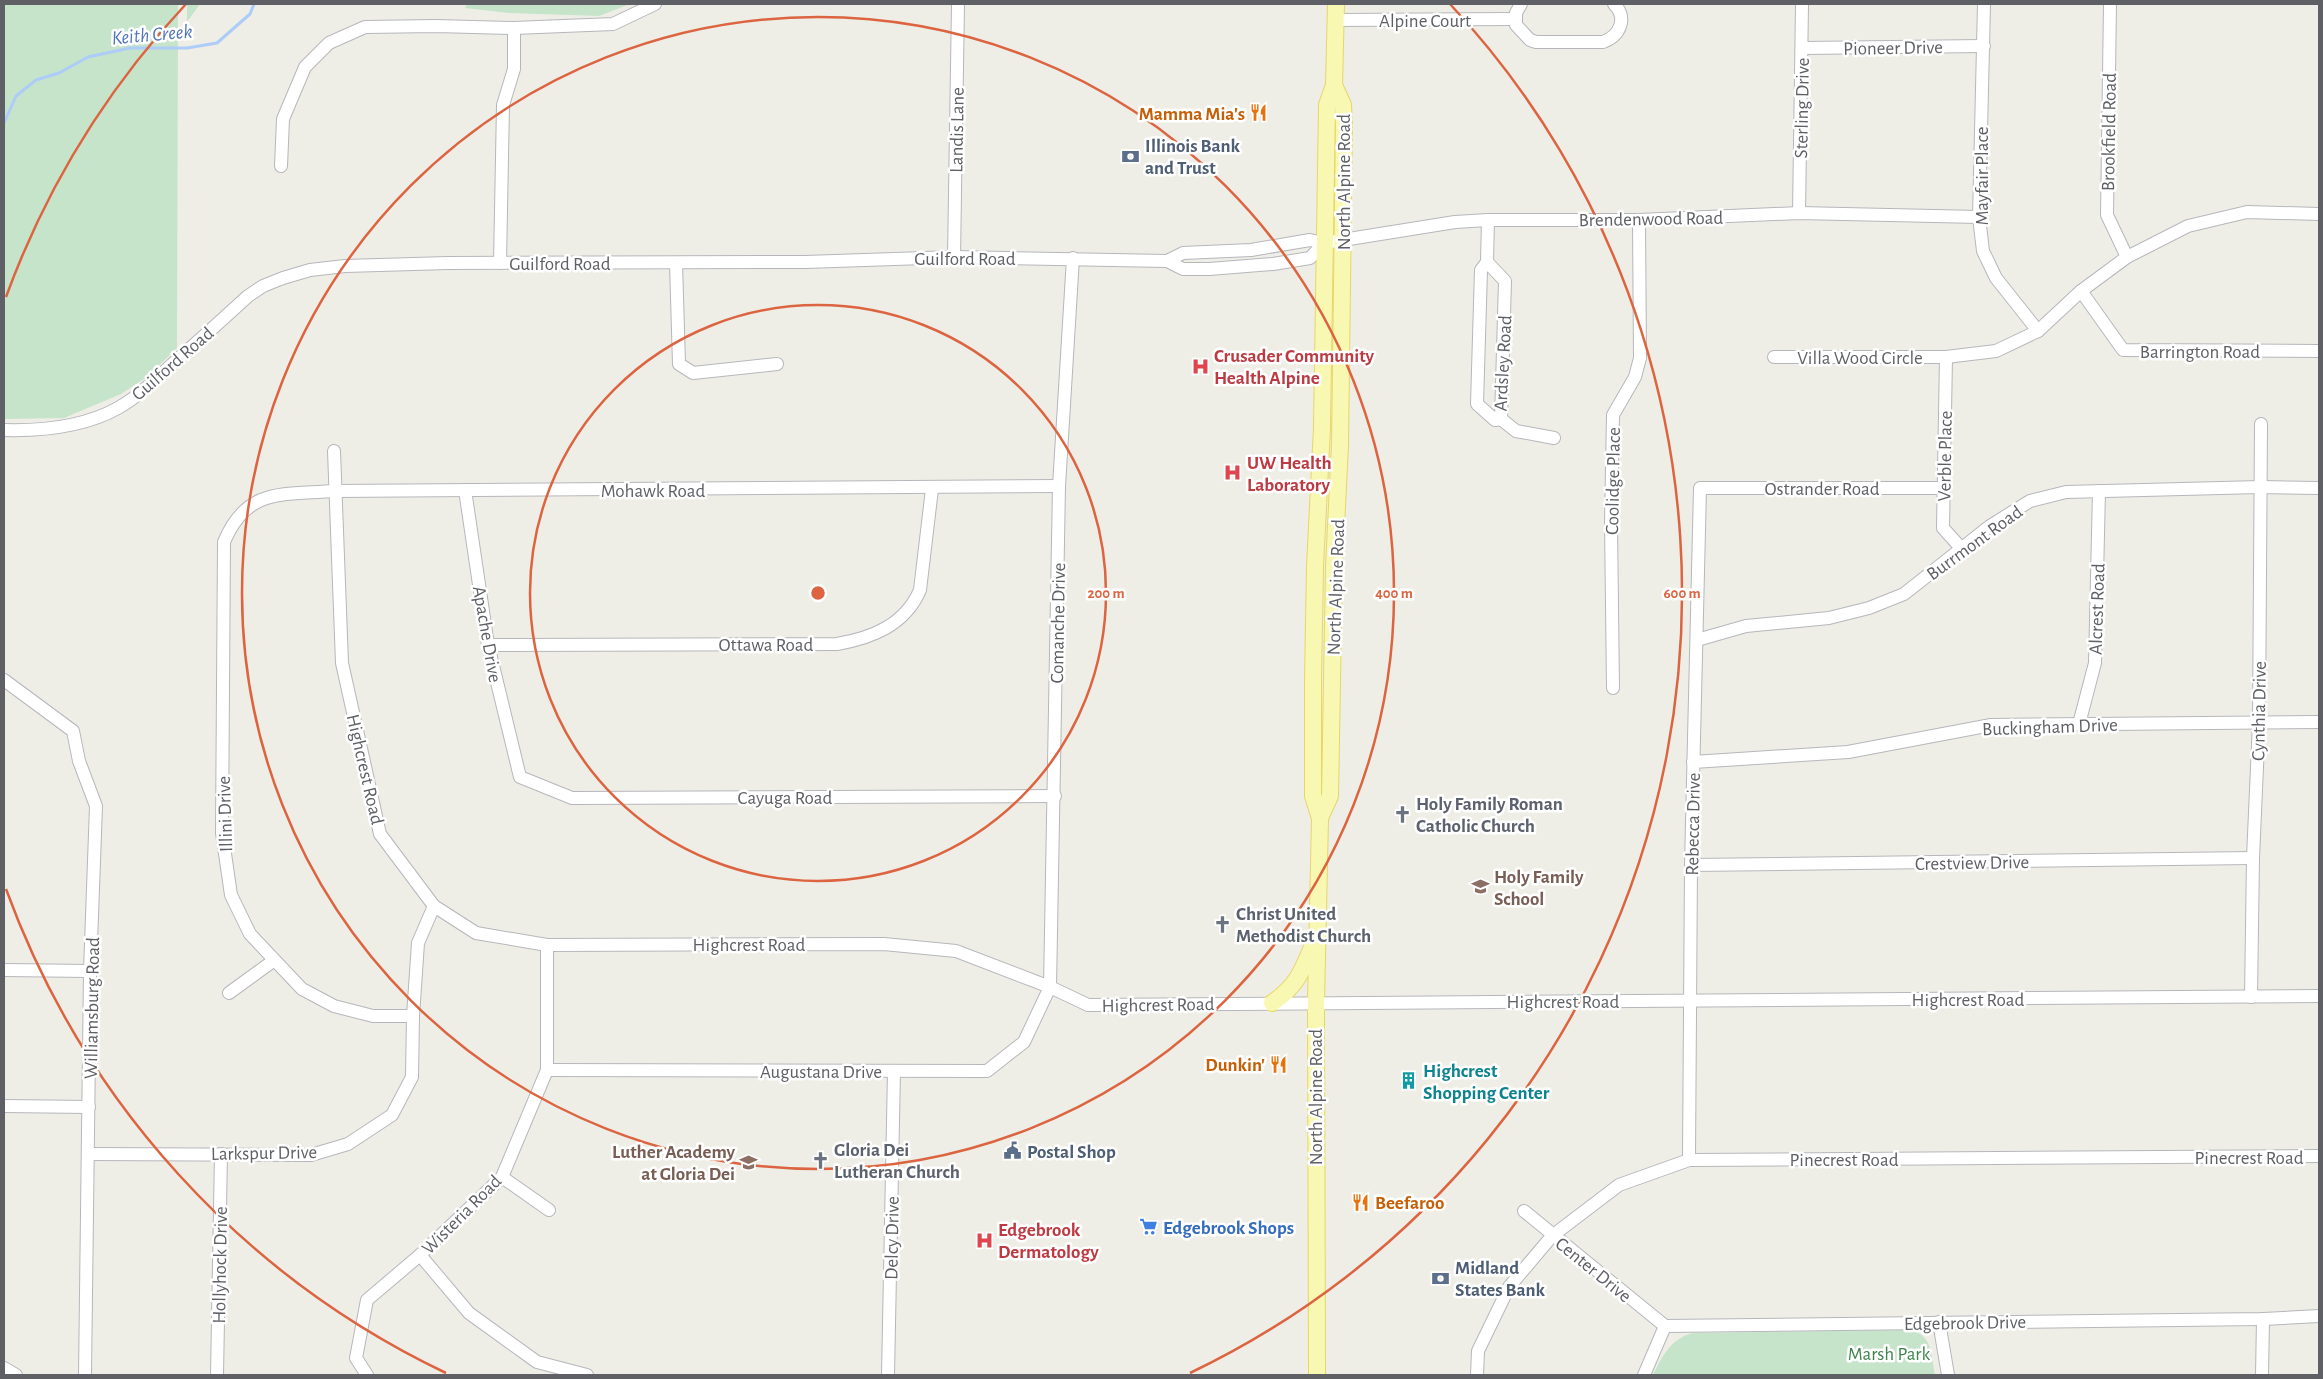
<svg xmlns="http://www.w3.org/2000/svg" width="2323" height="1379" viewBox="0 0 2323 1379" font-family="'Alegreya Sans',sans-serif">
	<style>
		.green { fill: #c5e4ca }
		.lines { fill: none; stroke-linecap: round; stroke-linejoin: round }
		.stream { stroke: #adccf8; stroke-width: 3 }
		.minor-casing { stroke: #b6b7bc; stroke-width: 14 }
		.major-casing { stroke: #e6d668; stroke-width: 18 }
		.minor { stroke: #fff; stroke-width: 12 }
		.major { stroke: #f9f8b2; stroke-width: 16 }
		.ring { fill: none; stroke: #dc6440; stroke-width: 2.5 }
		.labels { text-anchor: middle; stroke-width: 5; stroke-linejoin: round; paint-order: stroke }
		.street-label { font-size: 19px; fill: #5e6065; stroke: #fff }
		.food-label { font-size: 19px; font-weight: bold; fill: #c56008; stroke: #fff; text-anchor: end }
		.service-label { font-size: 19px; font-weight: bold; fill: #4e5e75; stroke: #fff; text-anchor: start }
		.health-label { font-size: 19px; font-weight: bold; fill: #be3a42; stroke: #fff; text-anchor: start }
		.worship-label { font-size: 19px; font-weight: bold; fill: #5b616d; stroke: #fff; text-anchor: start }
		.education-label { font-size: 19px; font-weight: bold; fill: #785e54; stroke: #fff; text-anchor: start }
		.culture-label { font-size: 19px; font-weight: bold; fill: #0d838f; stroke: #fff; text-anchor: start }
		.shop-label { font-size: 19px; font-weight: bold; fill: #366cbe; stroke: #fff; text-anchor: start }
		.park-label { font-size: 19px; fill: #3d854c; stroke: #fff }
		.water-label { font-size: 20px; font-style: italic; fill: #5174bb; stroke: #fff }
		.centre { fill: #dc6440; stroke: #fff; stroke-width: 2.5 }
		.ring-label { font-size: 15px; text-anchor: middle; font-weight: bold; fill: #dc6440; stroke: #fff; stroke-width: 5; stroke-linejoin: round; paint-order: stroke }
	</style>
	<rect width="100%" height="100%" fill="#efeee6"/>
	<g class="green">
		<path d="M4,4h174l-1,344 -30,29 -26,17 -57,24 -60,1z"/>
		<path d="M187,4h13l-13,18z"/>
		<path d="M467,4h163l-31,12 -90,-3 -44,-5z"/>
		<path d="M1911,1330c22,6 20,25 24,45h-282c9,-18 18,-37 40,-42z"/>
	</g>
	<g class="lines">
		<path class="stream" d="M4,123l12,-27 20,-16 23,-7 29,-16 42,-9h57l30,-5 33,-29 4,-10"/>
		<defs>
			<g id="minor">
				<path d="M1521,4l-5,9v12l14,15 6,2h67c17,-6 25,-24 11,-38"/>
				<path d="M1984,4l-5,213 4,34 13,27 42,53"/>
				<path d="M2110,4l-3,211 20,42"/>
				<path d="M1335,20l180,-1"/>
				<path d="M1802,48l182,-2"/>
				<path d="M281,166l2,-47 22,-52 24,-24 36,-16 71,-1 78,2 99,-4 42,-20"/>
				<path d="M1799,213l3,-209"/>
				<path d="M954,257l4,-253"/>
				<path d="M1167,261l16,-8 68,-3 59,-10 14,3 131,-21 33,-2h151l160,-7 180,4"/>
				<path d="M1487,262l18,19 -4,138 -6,1 -18,-16 4,-134 6,-8 1,-42"/>
				<path d="M500,263l3,-158 11,-36v-41"/>
				<path d="M676,263l3,101 14,9 84,-9"/>
				<path d="M2081,291l42,59 196,1"/>
				<path d="M1774,357h172l50,-6 42,-20 43,-40 46,-34 61,-31 59,-14 72,2"/>
				<path d="M1946,357l-3,171 18,20"/>
				<path d="M1501,419l15,12 38,7"/>
				<path d="M4,430c38,1 80,-3 114,-22 23,-13 40,-31 59,-48 24,-21 47,-42 71,-64l15,-10 20,-8 27,-8 35,-4 103,-3 357,-1 149,-5 213,4 16,8h26l64,-5 37,-6 14,-15"/>
				<path d="M334,451l8,212 38,171 54,72 42,27 71,12 337,-1 72,7 94,36 38,18 1231,-9"/>
				<path d="M465,490l23,155 32,132 52,21 483,-2"/>
				<path d="M1697,640l49,-14 83,-8 40,-10 35,-14 86,-68 40,-25 36,-9 194,-5 59,1"/>
				<path d="M488,645l349,-1c35,-6 68,-19 83,-54l12,-101"/>
				<path d="M4,680l69,51 6,30 17,45 -6,165 -5,404"/>
				<path d="M1613,688l-2,-165 2,-108 22,-38 5,-19 -1,-138"/>
				<path d="M2079,724l16,-61 4,-172"/>
				<path d="M1693,762l155,-10 143,-27 328,-3"/>
				<path d="M1691,865l562,-7"/>
				<path d="M4,970l86,1"/>
				<path d="M229,993l44,-32"/>
				<path d="M2251,997l2,-139 6,-136 2,-298"/>
				<path d="M413,1016h-40l-39,-10 -32,-17 -52,-55 -19,-39 -9,-62 2,-291c23,-55 59,-47 110,-51l725,-5"/>
				<path d="M547,1070l440,1 37,-29 26,-55 9,-501 14,-228"/>
				<path d="M4,1106l85,1"/>
				<path d="M89,1154l222,1 37,-11 44,-29 20,-38 1,-61 5,-73 16,-37"/>
				<path d="M1689,1160l2,-295 9,-377h243"/>
				<path d="M502,1177l47,33"/>
				<path d="M1524,1211l141,115"/>
				<path d="M420,1255l49,58 68,49 50,13"/>
				<path d="M1939,1322l9,53"/>
				<path d="M1665,1326l598,-7 56,-3"/>
				<path d="M4,1368l12,7"/>
				<path d="M217,1375l4,-221"/>
				<path d="M367,1375l-11,-17 11,-58 53,-45 82,-78 45,-107v-125"/>
				<path d="M888,1375l6,-304"/>
				<path d="M1477,1375l1,-24 31,-64 43,-51 67,-51 70,-25 630,-4"/>
				<path d="M1644,1375l21,-49"/>
				<path d="M2262,1375l1,-56"/>
			</g>
			<g id="major">
				<path d="M1320,818l10,-22 4,-229 6,-122 4,-320 -1,-20 -9,-20"/>
				<path d="M1272,1003c25,-17 30,-32 41,-58"/>
				<path d="M1317,1375l-1,-373 4,-184 -7,-22v-115l2,-115 7,-138 5,-323 7,-20 2,-81"/>
			</g>
		</defs>
		<use href="#minor" class="minor-casing"/>
		<use href="#major" class="major-casing"/>
		<use href="#minor" class="minor"/>
		<use href="#major" class="major"/>
	</g>
	<g class="ring">
		<circle cx="818" cy="593" r="288"/>
		<circle cx="818" cy="593" r="576"/>
		<path d="M446 1373A864 864 0 0 1 6 889M6 297A864 864 0 0 1 186 4M1450 4A864 864 0 0 1 1190 1373"/>
	</g>
	<defs>
		<symbol id="restaurant-bare" viewBox="-9 -9 18 18"><path d="M-5-6h1v4h1v-4h1v4h1v-4h1v5L-1.5 .5V6h-2V.5L-5-1ZM5-6V6H3V1.5H1.5Q1.5-4 5-6Z" fill="#e8710a" stroke="#fff" stroke-width="2.5" paint-order="stroke"/></symbol>
		<symbol id="bank-bare" viewBox="-9 -9 18 18"><path d="M-6-4H6V4H-6ZM0-2.3a2.3 2.3 0 1 0 0 4.6a2.3 2.3 0 1 0 0-4.6Z" fill="#5c6f8a" stroke="#fff" stroke-width="2.5" paint-order="stroke"/></symbol>
		<symbol id="hospital-bare" viewBox="-9 -9 18 18"><path d="M-5-5h3v3.5h4V-5h3V5h-3V1.5h-4V5h-3Z" fill="#e0444e" stroke="#fff" stroke-width="2.5" paint-order="stroke"/></symbol>
		<symbol id="church-bare" viewBox="-9 -9 18 18"><path d="M-1.2-6h2.4v3.5h3.3v2.4h-3.3V6h-2.4V-.1h-3.3v-2.4h3.3Z" fill="#6b7280" stroke="#fff" stroke-width="2.5" paint-order="stroke"/></symbol>
		<symbol id="school-bare" viewBox="-9 -9 18 18"><path d="M0-5L7-2L0 1L-7-2ZM-4 1L0 2.5L4 1V4Q0 6-4 4Z" fill="#8d6e63" stroke="#fff" stroke-width="2.5" paint-order="stroke"/></symbol>
		<symbol id="building-bare" viewBox="-9 -9 18 18"><path d="M-4-6H4V6H1V3H-1V6H-4ZM-2.5-4.3h1.7v1.8h-1.7ZM.8-4.3h1.7v1.8H.8ZM-2.5-1h1.7V.8h-1.7ZM.8-1h1.7V.8H.8Z" fill="#0f9aa8" stroke="#fff" stroke-width="2.5" paint-order="stroke"/></symbol>
		<symbol id="civic-bare" viewBox="-9 -9 18 18"><path d="M-.6-6.5H3V-4.5H.6V-3L4-1V1h2V6H-6V1h2V-1L-.6-3ZM-1.2 2.5V6h2.4V2.5Z" fill="#5c6f8a" stroke="#fff" stroke-width="2.5" paint-order="stroke"/></symbol>
		<symbol id="supermarket-bare" viewBox="-9 -9 18 18"><path d="M-6-5.5h2.5l.6 2H6L4.5 2H-2.5L-4.4-4H-6ZM-1.5 3.2a1.3 1.3 0 1 0 .1 0ZM3 3.2a1.3 1.3 0 1 0 .1 0Z" fill="#3f7fe0" stroke="#fff" stroke-width="2.5" paint-order="stroke"/></symbol>
	</defs>
	<g fill-rule="evenodd">
		<use href="#restaurant-bare" x="1246" y="100" width="25" height="25"/>
		<use href="#bank-bare" x="1118" y="144" width="25" height="25"/>
		<use href="#hospital-bare" x="1188" y="354" width="25" height="25"/>
		<use href="#hospital-bare" x="1220" y="460" width="25" height="25"/>
		<use href="#church-bare" x="1390" y="802" width="25" height="25"/>
		<use href="#school-bare" x="1468" y="874" width="25" height="25"/>
		<use href="#church-bare" x="1210" y="912" width="25" height="25"/>
		<use href="#restaurant-bare" x="1266" y="1052" width="25" height="25"/>
		<use href="#building-bare" x="1396" y="1068" width="25" height="25"/>
		<use href="#civic-bare" x="1000" y="1138" width="25" height="25"/>
		<use href="#church-bare" x="808" y="1148" width="25" height="25"/>
		<use href="#school-bare" x="736" y="1150" width="25" height="25"/>
		<use href="#restaurant-bare" x="1348" y="1190" width="25" height="25"/>
		<use href="#supermarket-bare" x="1136" y="1214" width="25" height="25"/>
		<use href="#hospital-bare" x="972" y="1228" width="25" height="25"/>
		<use href="#bank-bare" x="1428" y="1266" width="25" height="25"/>
	</g>
	<g class="labels">
		<g class="street-label">
			<text x="1425" y="27">Alpine Court</text>
			<text transform="translate(1893 47) rotate(-1)" y="7">Pioneer Drive</text>
			<text transform="translate(1801 108) rotate(-89)" y="7">Sterling Drive</text>
			<text transform="translate(956 130) rotate(-89)" y="7">Landis Lane</text>
			<text transform="translate(2108 132) rotate(-89)" y="7">Brookfield Road</text>
			<text transform="translate(1981 176) rotate(-90)" y="7">Mayfair Place</text>
			<text transform="translate(1343 182) rotate(-90)" y="7">North Alpine Road</text>
			<text transform="translate(1651 218) rotate(-1)" y="7">Brendenwood Road</text>
			<text x="965" y="265">Guilford Road</text>
			<text x="560" y="270">Guilford Road</text>
			<text x="2200" y="358">Barrington Road</text>
			<text x="1860" y="364">Villa Wood Circle</text>
			<text transform="translate(172 363) rotate(-41)" y="7">Guilford Road</text>
			<text transform="translate(1502 363) rotate(-87)" y="7">Ardsley Road</text>
			<text transform="translate(1944 456) rotate(-89)" y="7">Verble Place</text>
			<text transform="translate(1612 481) rotate(-89)" y="7">Coolidge Place</text>
			<text x="1822" y="495">Ostrander Road</text>
			<text x="653" y="497">Mohawk Road</text>
			<text transform="translate(1974 542) rotate(-36)" y="7">Burrmont Road</text>
			<text transform="translate(1335 587) rotate(-88)" y="7">North Alpine Road</text>
			<text transform="translate(2096 609) rotate(-88)" y="7">Alcrest Road</text>
			<text transform="translate(1057 623) rotate(-89)" y="7">Comanche Drive</text>
			<text transform="translate(488 634) rotate(80)" y="7">Apache Drive</text>
			<text x="766" y="651">Ottawa Road</text>
			<text transform="translate(2258 711) rotate(-89)" y="7">Cynthia Drive</text>
			<text transform="translate(2050 726) rotate(-2)" y="7">Buckingham Drive</text>
			<text transform="translate(366 769) rotate(77)" y="7">Highcrest Road</text>
			<text x="785" y="804">Cayuga Road</text>
			<text transform="translate(224 814) rotate(-92)" y="7">Illini Drive</text>
			<text transform="translate(1692 824) rotate(-89)" y="7">Rebecca Drive</text>
			<text transform="translate(1972 862) rotate(-1)" y="7">Crestview Drive</text>
			<text x="749" y="951">Highcrest Road</text>
			<text x="1968" y="1006">Highcrest Road</text>
			<text x="1563" y="1008">Highcrest Road</text>
			<text transform="translate(1158 1004) rotate(-1)" y="7">Highcrest Road</text>
			<text transform="translate(91 1008) rotate(-89)" y="7">Williamsburg Road</text>
			<text x="821" y="1078">Augustana Drive</text>
			<text transform="translate(1315 1097) rotate(-90)" y="7">North Alpine Road</text>
			<text transform="translate(264 1152) rotate(-1)" y="7">Larkspur Drive</text>
			<text x="2249" y="1164">Pinecrest Road</text>
			<text x="1844" y="1166">Pinecrest Road</text>
			<text transform="translate(461 1214) rotate(-45)" y="7">Wisteria Road</text>
			<text transform="translate(891 1238) rotate(-89)" y="7">Delcy Drive</text>
			<text transform="translate(219 1265) rotate(-89)" y="7">Hollyhock Drive</text>
			<text transform="translate(1594 1269) rotate(39)" y="7">Center Drive</text>
			<text transform="translate(1965 1322) rotate(-1)" y="7">Edgebrook Drive</text>
		</g>
		<g class="food-label">
			<text x="1245" y="120">Mamma Mia's</text>
			<text x="1265" y="1071">Dunkin'</text>
			<text x="1375" y="1209" text-anchor="start">Beefaroo</text>
		</g>
		<g class="service-label">
			<text x="1145" y="152">Illinois Bank<tspan x="1145" dy="22">and Trust</tspan></text>
			<text x="1027" y="1158">Postal Shop</text>
			<text x="1455" y="1274">Midland<tspan x="1455" dy="22">States Bank</tspan></text>
		</g>
		<g class="health-label">
			<text x="1214" y="362">Crusader Community<tspan x="1214" dy="22">Health Alpine</tspan></text>
			<text x="1247" y="469">UW Health<tspan x="1247" dy="22">Laboratory</tspan></text>
			<text x="998" y="1236">Edgebrook<tspan x="998" dy="22">Dermatology</tspan></text>
		</g>
		<g class="worship-label">
			<text x="1416" y="810">Holy Family Roman<tspan x="1416" dy="22">Catholic Church</tspan></text>
			<text x="1236" y="920">Christ United<tspan x="1236" dy="22">Methodist Church</tspan></text>
			<text x="834" y="1156">Gloria Dei<tspan x="834" dy="22">Lutheran Church</tspan></text>
		</g>
		<g class="education-label">
			<text x="1494" y="883">Holy Family<tspan x="1494" dy="22">School</tspan></text>
			<text x="735" y="1158" text-anchor="end">Luther Academy<tspan x="735" dy="22">at Gloria Dei</tspan></text>
		</g>
		<g class="culture-label">
			<text x="1423" y="1077">Highcrest<tspan x="1423" dy="22">Shopping Center</tspan></text>
		</g>
		<g class="shop-label">
			<text x="1163" y="1234">Edgebrook Shops</text>
		</g>
		<g class="park-label">
			<text x="1889" y="1360">Marsh Park</text>
		</g>
		<g class="water-label">
			<text transform="translate(152 34) rotate(-5)" y="7">Keith Creek</text>
		</g>
	</g>
	<circle cx="818" cy="593" r="8" class="centre"/>
	<g class="ring-label">
		<text x="1106" y="598">200 m</text>
		<text x="1394" y="598">400 m</text>
		<text x="1682" y="598">600 m</text>
	</g>
	<rect width="2323" height="1379" fill="none" stroke="#5e6065" stroke-width="10"/>
</svg>
